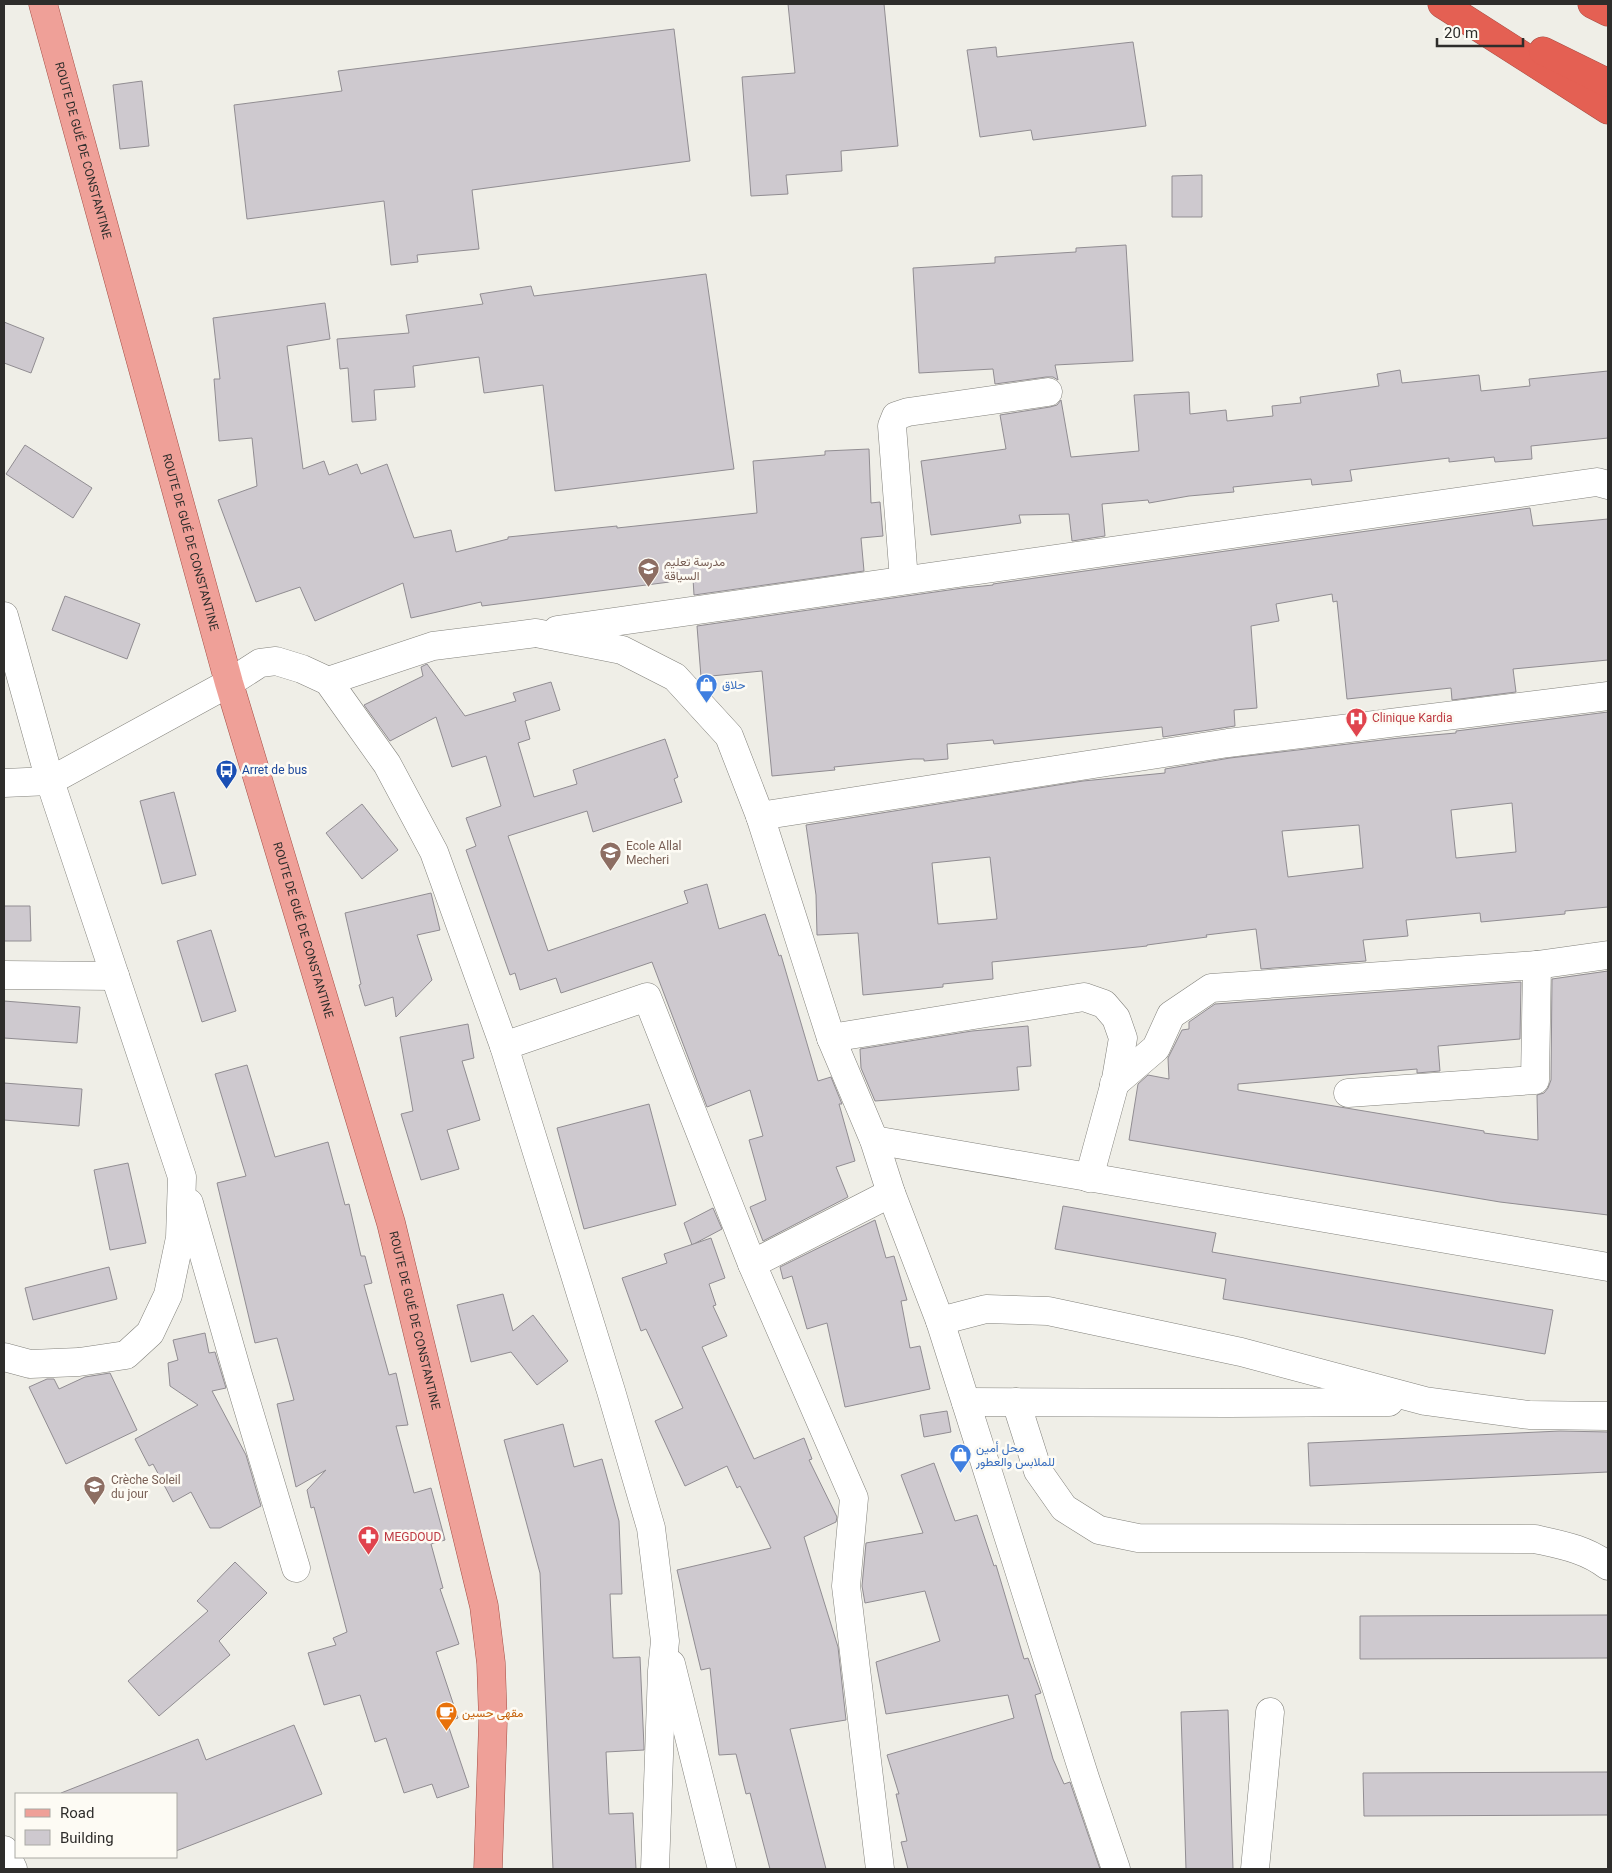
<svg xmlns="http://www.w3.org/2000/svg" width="1612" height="1873" viewBox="0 0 1612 1873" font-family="Georgia,Vazirmatn,serif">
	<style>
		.building { fill: #cec9cf; stroke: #918d92; fill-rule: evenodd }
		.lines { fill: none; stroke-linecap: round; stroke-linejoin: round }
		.minor-casing { stroke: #83827c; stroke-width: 29 }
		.major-casing { stroke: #a44e45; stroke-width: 29 }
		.highway-casing { stroke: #a44e45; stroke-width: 29 }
		.minor { stroke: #fff; stroke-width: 28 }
		.major { stroke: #efa098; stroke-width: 28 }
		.highway { stroke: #e46053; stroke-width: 28 }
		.labels { text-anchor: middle; stroke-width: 5; stroke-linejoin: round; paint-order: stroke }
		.street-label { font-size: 12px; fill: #2e2d2b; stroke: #fdfbf4 }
		.education-label { font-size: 12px; fill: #785e54; stroke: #fdfbf4; text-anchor: start }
		.shop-label { font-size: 12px; fill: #366cbe; stroke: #fdfbf4; text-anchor: start }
		.health-label { font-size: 12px; fill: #be3a42; stroke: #fdfbf4; text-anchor: start }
		.transit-label { font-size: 12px; fill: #164399; stroke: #fdfbf4; text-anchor: start }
		.food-label { font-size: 12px; fill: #c56008; stroke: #fdfbf4; text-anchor: start }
	</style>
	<rect width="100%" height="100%" fill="#efeee7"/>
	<g class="building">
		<path d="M788,4h96l14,142 -57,5 1,20 -56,4 2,19 -37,2 -9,-119 53,-4z"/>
		<path d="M674,29l16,132 -218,29 7,59 -62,6 1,7 -27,3 -7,-64 -137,18 -13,-114 108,-14 -4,-20z"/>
		<path d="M1133,42l13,84 -113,14 -2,-10 -51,7 -13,-87 29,-3 1,10z"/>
		<path d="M142,81l7,65 -29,3 -7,-64z"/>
		<path d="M1202,175v42h-30v-41z"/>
		<path d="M1126,245l7,116 -78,4 3,15 -5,-3h-7l-51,7 -2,-15 -74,4 -6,-105 82,-5v-6l81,-5v-4z"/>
		<path d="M706,274l28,195 -179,22 -12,-106 -59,8 -5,-36 -66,9 2,21 -41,3 2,30 -24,2 -4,-54 -8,1 -3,-30 72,-6 -3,-18 77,-11 -3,-10 51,-8 3,10z"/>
		<path d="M325,303l5,36 -43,7 16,123 21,-8 5,14 28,-11 4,10 26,-10 27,74 37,-8 5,22 52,-13v-2l109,-11v2l140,-15 -4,-52 72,-6v-4l44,-2 2,54 9,-1 3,34 -22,2 3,33 -170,24 -1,-16 -211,27 -1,-4 -70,16 -8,-35 -88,38 -15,-34 -44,15 -38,-102 39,-14 -5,-48 -33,3 -5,-62h6l-7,-61z"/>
		<path d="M4,322l40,16 -13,35 -27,-10z"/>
		<path d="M1400,370l2,13 77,-8 2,16 49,-5 -1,-7 79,-8v67l-77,8 1,13 -37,3 -1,-5 -45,5v-4l-99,12 2,11 -40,4 -1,-6 -78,8 1,5 -45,4 -40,7 -1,-3 -46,4 3,32 -33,5 -3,-27 -50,1 2,8 -90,12 -10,-74 85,-12 -6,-34 50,-8 7,-2 4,-5 10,57 68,-6 -5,-56 55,-3 1,22 36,-4 1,11 46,-5 -1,-10 29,-3 -1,-6 79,-11 -2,-12z"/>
		<path d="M25,445l67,43 -19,30 -67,-44z"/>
		<path d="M1530,508l3,18 75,-7v141l-95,9 3,23 -64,8 -1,-12 -104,11 -10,-98 -4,1 -1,-8 -56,10 3,17 -28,5 6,82 -23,2 1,16 -72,11 -1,-10 -168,17 -1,-4 -46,4 1,15 -24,2v-2h-11l-79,8 1,3 -63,6 -10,-105 -61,6 -4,-51 266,-38 30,-3v-1z"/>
		<path d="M65,596l75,28 -13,35 -75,-29z"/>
		<path d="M427,664l38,52 51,-15 -3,-8 38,-11 9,28 -35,11 5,18 -12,4 16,54 43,-13 -4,-14 92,-31 13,38 -4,2 8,23 -89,30 -6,-21 -79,25 40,115 140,-48 -4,-12 23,-7 12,45 46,-15 14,42 2,-1 37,126 13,-4 11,27h-3l16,57 -19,6 12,30 -85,44 -13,-34 16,-7 -17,-60 14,-4 -13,-46 -43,17 -55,-145 -91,31 -5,-15 -36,12 -5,-17 -5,2 -44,-125 10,-4 -10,-28 35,-12 -15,-50 -34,11 -16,-50 -46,24 -26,-36 59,-29 -2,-9z"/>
		<path d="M1608,712v195l-43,4v3l-84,8 -1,-9 -74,7 2,16 -45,4 3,21 -105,8 -5,-40 -50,6 1,2 -60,8v1l-155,16 1,17 -50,5v3l-80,8 -5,-62 -41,2 -1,-40 -10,-70 277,-44 82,-8v-4l65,-11 169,-20 57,-5v-2zM1512,803l4,49 -60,6 -5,-48zM1359,825l4,43 -75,9 -6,-46zM990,857l7,62 -59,5 -6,-61z"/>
		<path d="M174,792l22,83 -34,9 -22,-83z"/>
		<path d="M362,804l36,46 -36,29 -36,-46z"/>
		<path d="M431,893l9,37 -23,5 15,45 -36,37 -3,-20 -28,9 -6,-21 2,-1 -16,-71z"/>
		<path d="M4,906h26l1,35h-27z"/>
		<path d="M211,930l25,81 -34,11 -25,-81z"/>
		<path d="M1608,971v244l-108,-13 -371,-62 9,-56 10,-9 21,4 -1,-21 14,-28 7,-1v-7l26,-18 306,-22 -1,57 -82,7 2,25 -23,2v-4l-179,15v6l246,41v2l54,7 -1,-45 7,-2 4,-5 3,-8 1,-101z"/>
		<path d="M4,1001l76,6 -3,36 -73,-5z"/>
		<path d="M468,1024l6,34 -12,3 18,59 -33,10 12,39 -38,11 -20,-66 12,-3 -13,-74z"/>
		<path d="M1028,1026l3,40 -14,1 2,23 -144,11 -14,-33 -1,-19 112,-18z"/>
		<path d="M247,1065l28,92 53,-15 17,63 4,-1 12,52h4l7,27 -8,2 25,90 7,-2 12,52 -12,1 18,67 17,-5 14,52 -14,4 12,44 -3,1 19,55 -23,8 22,66 -11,4 22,65 -32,11 -5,-14 -28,9 -18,-55 -11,4 -15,-47 -36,10 -16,-52 28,-8 -3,-7 14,-6 -33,-125 -3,1 -4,-18 19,-20 -30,17 -19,-83 17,-4 -17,-62 -22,5 -38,-160 29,-7 -31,-102z"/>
		<path d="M4,1083l78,6 -3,37 -75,-6z"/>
		<path d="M649,1104l27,101 -92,24 -27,-101z"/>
		<path d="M128,1163l18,80 -36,7 -16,-80z"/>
		<path d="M1063,1206l153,27 -4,19 341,58 -8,44 -322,-55 3,-20 -171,-30z"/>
		<path d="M713,1208l9,21 -30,16 -8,-22z"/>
		<path d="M875,1220l11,38 8,-2 13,44 -6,1 9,47 10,-2 10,43 -85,18 -18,-84 -20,6 -15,-53 -9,3 -3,-12z"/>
		<path d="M711,1238l14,40 -16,6 7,21 -3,1 14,30 -25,11 52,112 50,-21 8,21 -3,1 28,57 -1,5 -32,15 34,110 8,73 -56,9 36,140h-56l-20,-76 -4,1 -10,-40 -17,1 -9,-87 -9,2 -24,-100 94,-22 -31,-62 -3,2 -10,-22 -42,20 -30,-65 28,-13 -37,-79 -5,2 -19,-53 45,-15 -3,-9z"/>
		<path d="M109,1267l8,32 -84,21 -8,-32z"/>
		<path d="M503,1294l10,37 20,-16 35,46 -31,24 -26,-33 -40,10 -14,-57z"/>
		<path d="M205,1333l4,20 6,-1 11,36 -14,3 34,64 15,51 -41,22h-10l-19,-36 -18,10 -20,-38 -4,2 -14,-27 63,-34 -28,-19 -2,-23 10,-3 -5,-20z"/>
		<path d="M110,1373l27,57 -71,34 -37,-77 18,-8h7l5,10 26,-12z"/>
		<path d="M947,1411l4,21 -27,5 -4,-22z"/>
		<path d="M563,1424l11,43 28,-8 17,62 3,73h-12l3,64 27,-1 4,90v3l-38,2 3,62 24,-1 3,56h-83l-13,-296 -36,-133z"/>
		<path d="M1560,1431l48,1v40l-298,14 -2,-43z"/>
		<path d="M934,1463l21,58 22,-6 17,51 2,-1 28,94 4,-1 13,35 -6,2 18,64 11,25 6,-2 30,87h-192l-7,-27 6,-1 -11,-47h3l-12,-39 127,-37 -6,-23 -122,19 -10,-52 64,-21 -15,-50 -60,12 -3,-17 4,-43 57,-10 -22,-58z"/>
		<path d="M235,1562l32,31 -48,48 11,14 -71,61 -31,-35 80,-70 -11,-10z"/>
		<path d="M1608,1615v43l-248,1v-43z"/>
		<path d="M1228,1710l5,159h-47l-5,-157z"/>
		<path d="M294,1725l28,69 -146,57v-57h-115v-1l137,-54 8,21z"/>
		<path d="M1608,1772v43l-244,1 -1,-43z"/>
	</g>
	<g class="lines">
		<defs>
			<g id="minor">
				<path d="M904,580l-12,-154 4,-10 12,-4 140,-20"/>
				<path d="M4,616l46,165 132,396 -2,61 -12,57 -18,38 -24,22 -47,7 -49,2 -26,-7"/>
				<path d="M557,630l1040,-148 11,3"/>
				<path d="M328,681l105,-35 103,-13 86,17 53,27 54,59 31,80 71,222 43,102 17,53 49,128 145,457 31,91"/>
				<path d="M4,783l46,-2 179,-98 31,-20 16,-2 26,8 26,12 59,83 47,88 70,194 107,345 40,137 14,113 -3,30 -7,198"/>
				<path d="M760,816l468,-73 380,-47"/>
				<path d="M4,975l111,1"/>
				<path d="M831,1038l253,-41 20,7 12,14 7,20 -7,41 -27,99"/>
				<path d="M504,1046l143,-49 105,267 102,234 -8,88 34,283"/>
				<path d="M1114,1084l42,-36 15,-33 40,-27 326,-23 71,-10"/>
				<path d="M1348,1093l187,-13 2,-115"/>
				<path d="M874,1140l734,127"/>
				<path d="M189,1203l49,172 58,193"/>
				<path d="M752,1264l139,-71"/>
				<path d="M940,1321l46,-12 62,2 193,41 184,49 104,14 79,1"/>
				<path d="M966,1402l262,1 161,-1"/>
				<path d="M1016,1402l22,69 26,37 35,22 39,8 397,1c27,6 51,10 73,27"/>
				<path d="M671,1664l51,205"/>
				<path d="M4,1850l9,19"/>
				<path d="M1255,1869l15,-157"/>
			</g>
			<g id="major">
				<path id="s1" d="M43,4l186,679 162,540 93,383 7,57 2,58 -5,148"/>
			</g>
			<g id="highway">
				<path d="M1442,4l166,106"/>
				<path d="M1592,4l16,8"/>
				<path d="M1543,51l65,32"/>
			</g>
		</defs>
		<use href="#minor" class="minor-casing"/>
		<use href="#major" class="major-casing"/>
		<use href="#highway" class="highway-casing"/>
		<use href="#minor" class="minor"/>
		<use href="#major" class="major"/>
		<use href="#highway" class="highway"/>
	</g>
	<defs>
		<symbol id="school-pin" viewBox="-11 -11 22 30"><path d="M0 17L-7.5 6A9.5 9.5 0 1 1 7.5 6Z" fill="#8d6e63" stroke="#fdfbf4"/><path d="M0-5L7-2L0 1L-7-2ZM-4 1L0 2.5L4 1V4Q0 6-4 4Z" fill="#fff"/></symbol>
		<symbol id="shop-pin" viewBox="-11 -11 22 30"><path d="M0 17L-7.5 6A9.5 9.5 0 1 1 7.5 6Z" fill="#3f7fe0" stroke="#fdfbf4"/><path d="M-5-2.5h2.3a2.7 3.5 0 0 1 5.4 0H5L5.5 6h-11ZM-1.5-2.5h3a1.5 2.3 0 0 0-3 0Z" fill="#fff"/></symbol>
		<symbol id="hospital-pin" viewBox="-11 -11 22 30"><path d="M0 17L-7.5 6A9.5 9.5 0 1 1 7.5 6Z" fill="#e0444e" stroke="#fdfbf4"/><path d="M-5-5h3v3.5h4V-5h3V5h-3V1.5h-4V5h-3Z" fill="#fff"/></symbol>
		<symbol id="bus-pin" viewBox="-11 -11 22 30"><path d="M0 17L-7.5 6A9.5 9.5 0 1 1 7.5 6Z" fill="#1a4fb4" stroke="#fdfbf4"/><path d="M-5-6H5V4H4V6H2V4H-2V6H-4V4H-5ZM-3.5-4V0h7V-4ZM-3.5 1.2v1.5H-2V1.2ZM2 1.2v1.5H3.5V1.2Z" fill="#fff"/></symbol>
		<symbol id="pharmacy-pin" viewBox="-11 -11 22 30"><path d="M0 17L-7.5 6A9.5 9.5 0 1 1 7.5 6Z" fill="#e0444e" stroke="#fdfbf4"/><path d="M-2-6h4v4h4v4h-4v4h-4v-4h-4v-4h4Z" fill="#fff"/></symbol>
		<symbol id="cafe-pin" viewBox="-11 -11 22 30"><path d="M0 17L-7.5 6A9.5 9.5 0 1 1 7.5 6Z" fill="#e8710a" stroke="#fdfbf4"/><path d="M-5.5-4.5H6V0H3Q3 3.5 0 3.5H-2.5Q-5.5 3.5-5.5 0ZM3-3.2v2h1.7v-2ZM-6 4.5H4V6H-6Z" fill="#fff"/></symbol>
	</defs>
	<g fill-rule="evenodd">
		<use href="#school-pin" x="636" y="556" width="25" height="34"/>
		<use href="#shop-pin" x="694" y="672" width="25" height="34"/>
		<use href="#hospital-pin" x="1344" y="706" width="25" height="34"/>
		<use href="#bus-pin" x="214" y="758" width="25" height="34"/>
		<use href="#school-pin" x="598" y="840" width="25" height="34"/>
		<use href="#shop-pin" x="948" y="1442" width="25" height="34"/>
		<use href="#school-pin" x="82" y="1474" width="25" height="34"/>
		<use href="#pharmacy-pin" x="356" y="1524" width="25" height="34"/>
		<use href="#cafe-pin" x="434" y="1700" width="25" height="34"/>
	</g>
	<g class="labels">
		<g class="street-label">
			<text dy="4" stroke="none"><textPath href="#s1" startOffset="152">ROUTE DE GUÉ DE CONSTANTINE</textPath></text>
			<text dy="4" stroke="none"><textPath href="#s1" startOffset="558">ROUTE DE GUÉ DE CONSTANTINE</textPath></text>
			<text dy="4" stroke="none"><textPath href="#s1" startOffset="962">ROUTE DE GUÉ DE CONSTANTINE</textPath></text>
			<text dy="4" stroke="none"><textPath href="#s1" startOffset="1368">ROUTE DE GUÉ DE CONSTANTINE</textPath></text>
		</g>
		<g class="education-label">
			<text x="664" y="566">مدرسة تعليم<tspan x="664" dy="14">السياقة</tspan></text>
			<text x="626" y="850">Ecole Allal<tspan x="626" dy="14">Mecheri</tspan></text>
			<text x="111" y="1484">Crèche Soleil<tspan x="111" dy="14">du jour</tspan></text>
		</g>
		<g class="shop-label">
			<text x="722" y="689">حلاق</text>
			<text x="976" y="1452">محل أمين<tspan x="976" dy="14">للملابس والعطور</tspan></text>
		</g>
		<g class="health-label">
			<text x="1372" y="722">Clinique Kardia</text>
			<text x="384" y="1541">MEGDOUD</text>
		</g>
		<g class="transit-label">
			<text x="242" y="774">Arret de bus</text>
		</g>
		<g class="food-label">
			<text x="462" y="1717">مقهى حسين</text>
		</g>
	</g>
	<rect width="1612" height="1873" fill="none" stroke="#2e2d2b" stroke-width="10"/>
	<rect x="15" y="1793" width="162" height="65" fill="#fdfbf4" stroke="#aaa9a4"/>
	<rect x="25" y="1809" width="25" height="8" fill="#efa098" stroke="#aaa9a4"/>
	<text x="60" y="1818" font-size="15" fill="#2e2d2b">Road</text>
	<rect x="25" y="1830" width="25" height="15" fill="#cec9cf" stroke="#aaa9a4"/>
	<text x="60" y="1843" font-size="15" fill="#2e2d2b">Building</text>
	<path d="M1437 38v8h86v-8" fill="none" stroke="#2e2d2b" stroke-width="2.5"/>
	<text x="1444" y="38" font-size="15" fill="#2e2d2b" stroke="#fdfbf4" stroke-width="4" paint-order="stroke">20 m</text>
</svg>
